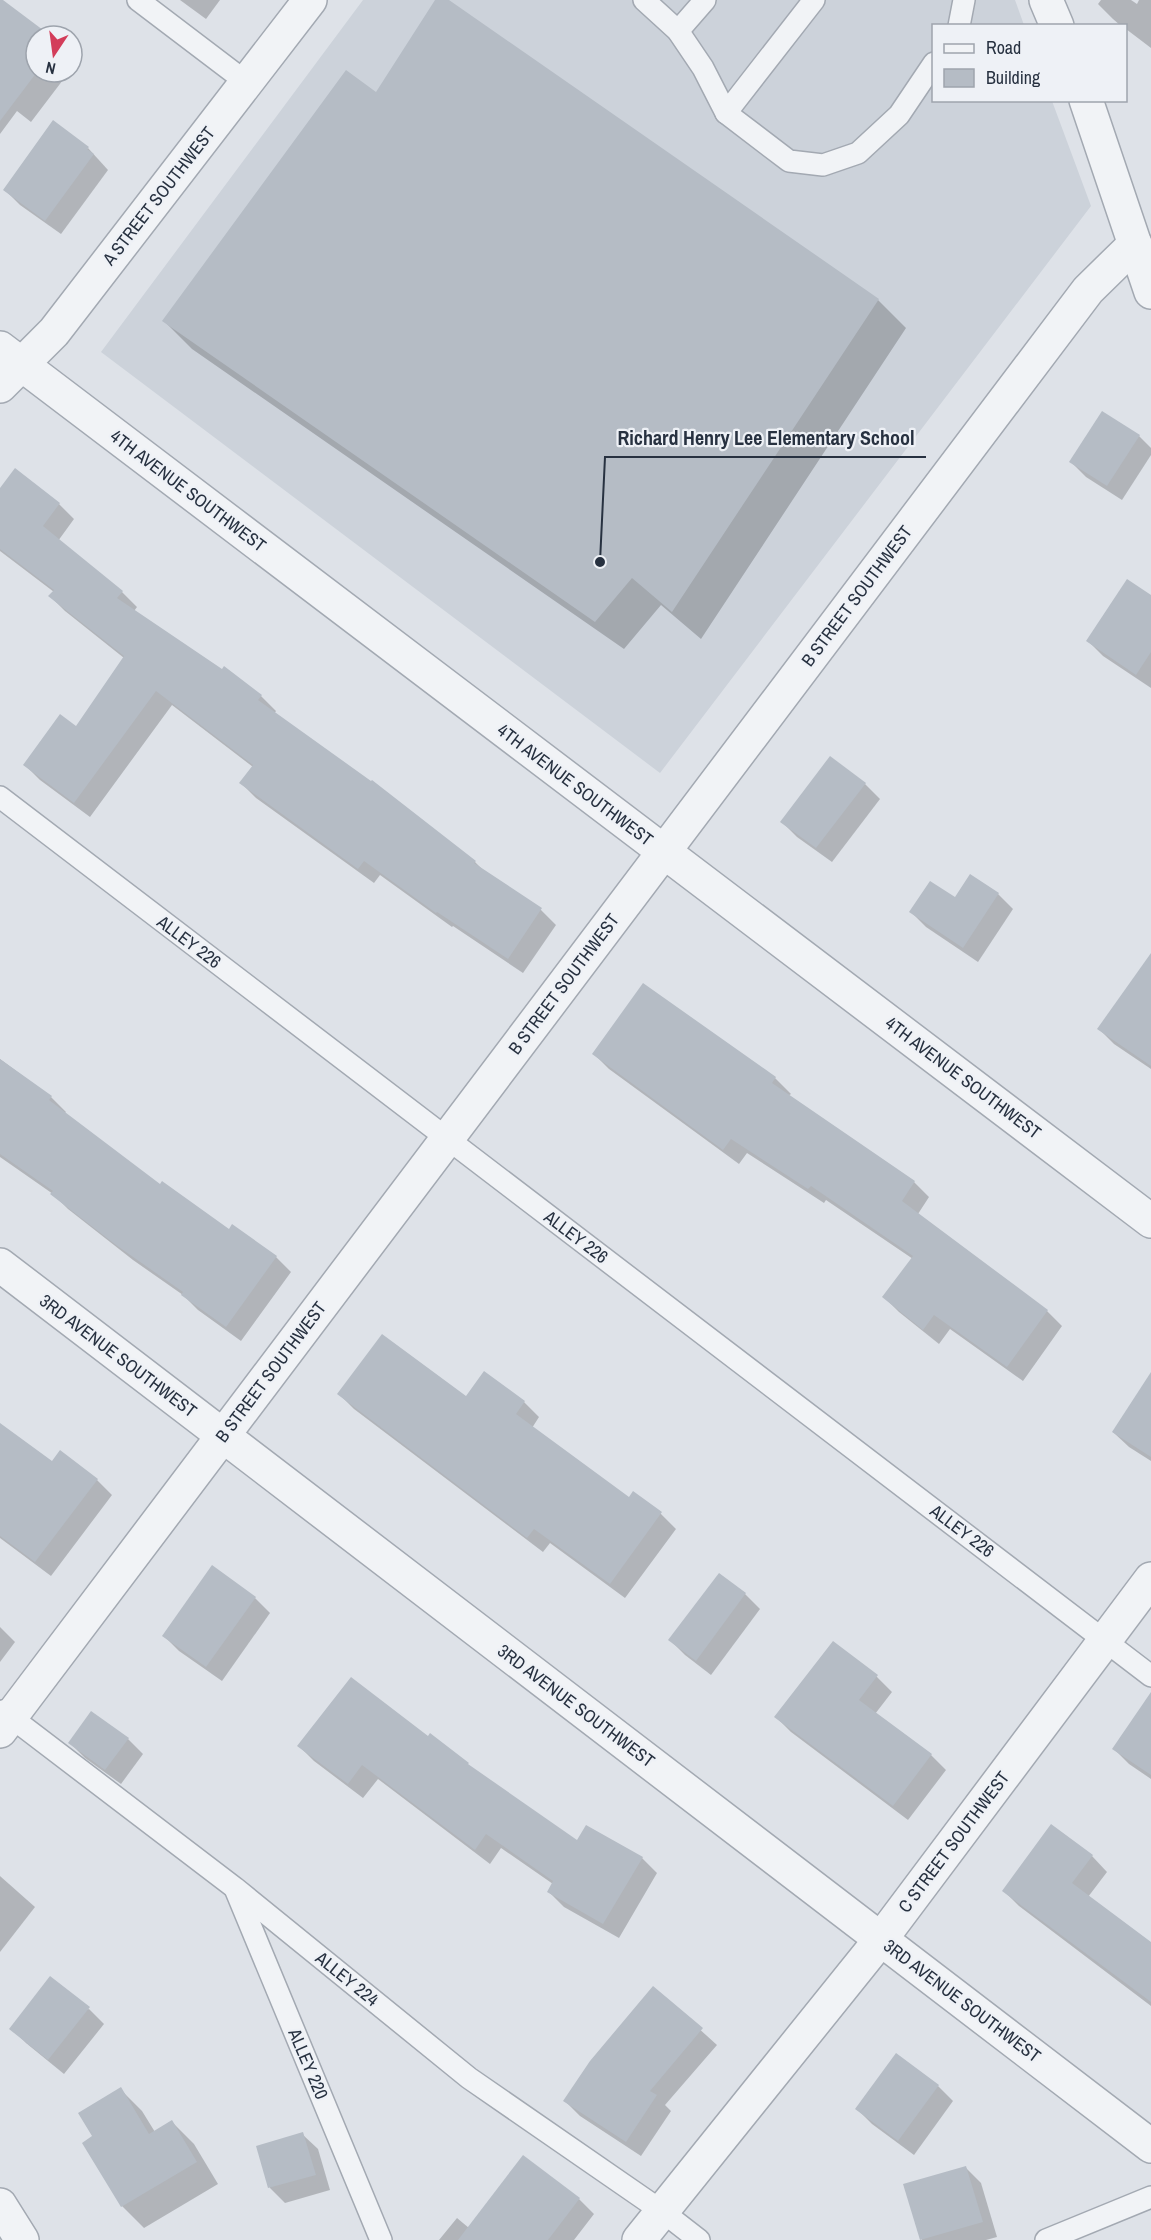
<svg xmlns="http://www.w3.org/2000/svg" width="1151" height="2240" viewBox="0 0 1151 2240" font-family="'Archivo Narrow',sans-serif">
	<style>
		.built { fill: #ccd2da }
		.shadow { fill: #0003 }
		.building { fill: #b5bcc5 }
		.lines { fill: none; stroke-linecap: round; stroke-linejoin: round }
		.service-casing { stroke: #a3a9b2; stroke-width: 24 }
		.minor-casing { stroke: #a3a9b2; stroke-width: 36 }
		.tertiary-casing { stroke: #a3a9b2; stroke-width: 36 }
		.service { stroke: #f1f3f6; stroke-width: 21 }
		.minor { stroke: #f1f3f6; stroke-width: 33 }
		.tertiary { stroke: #f1f3f6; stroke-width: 33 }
		.labels { text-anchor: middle; stroke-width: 4.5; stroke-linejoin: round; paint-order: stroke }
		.street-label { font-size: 18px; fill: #273140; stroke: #eef1f6 }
		.leader { fill: none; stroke: #273140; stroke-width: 2 }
		.callout-dot { fill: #273140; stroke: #eef1f6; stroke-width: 2 }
		.callout-label { font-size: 20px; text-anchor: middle; font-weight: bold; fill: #273140; stroke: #eef1f6; stroke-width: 4.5; stroke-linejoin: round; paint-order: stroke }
	</style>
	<rect width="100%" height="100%" fill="#dee2e8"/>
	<path class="built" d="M363,0h652l9,25 -90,1v74l118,1 39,105 -431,567 -559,-421z"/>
	<g class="shadow">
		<path d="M180,0h40l-14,19z"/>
		<path d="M437,0h10l431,300 28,28 -205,311 -40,-34 -37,44 -432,-300 -28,-28 213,-227z"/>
		<path d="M1101,0h30l6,4 2,-4h12v48l-25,-19v-3h-5l-8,-7 -15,-15z"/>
		<path d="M0,21l49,15h-13v36h33l-38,50 -14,-11 -17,23z"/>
		<path d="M72,57l5,5 -5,6z"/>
		<path d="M88,148l20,22 -47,64 -41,-29 -15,-15z"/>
		<path d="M1139,436l12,12v7l-29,45 -36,-23 -15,-15z"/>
		<path d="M15,471l44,33 15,15 -16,22 64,51 15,15 -3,4 88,60 3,-3 36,28 15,15 -2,3 201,148 9,9 57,39 15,15 -33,48 -70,-47 -1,1 -72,-52 -6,8 -118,-85 -15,-15 12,-16 -81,-62 -82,112 -50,-37 -15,-15 51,-37 48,-70 -59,-47 -15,-15 4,-4 -54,-41v-61z"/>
		<path d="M1151,597v91l-48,-32 -15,-15z"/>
		<path d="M865,784l15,15 -48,63 -35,-25 -15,-15z"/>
		<path d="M998,894l15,15 -35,53 -52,-35 -15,-15 45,-13z"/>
		<path d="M1151,965v104l-37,-25 -15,-15z"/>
		<path d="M644,985l131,93 16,16 -3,2 126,86 15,15 -11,17 129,97 15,15 -39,55 -73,-52 -11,15 -40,-32 -15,-15 29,-38 -87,-59 -2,3 -77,-50 -8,11 -130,-95 -15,-15z"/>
		<path d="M0,1059l51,38 15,15 -2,2 96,72 69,45 47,26 15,15 -50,69 -43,-31 -15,-15 -50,-35 -65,-51 -15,-15 -53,-37z"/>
		<path d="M485,1374l39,28 15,15 -7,11 97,71 5,-6 27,21 15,15 -51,69 -75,-55 -7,9 -189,-143 -15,-15 128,5z"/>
		<path d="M1151,1382v79l-22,-14 -16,-15z"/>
		<path d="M0,1425l53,38 7,-11 37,28 15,15 -61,81 -51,-38z"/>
		<path d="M719,1575l26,19 15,15 -49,66 -26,-20 -15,-15z"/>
		<path d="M255,1598l15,15 -48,68 -43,-30 -15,-15z"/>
		<path d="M0,1627l15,15 -15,20z"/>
		<path d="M833,1643l44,34 15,15 -17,22 56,41 15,15 -38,50 -117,-88 -15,-15z"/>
		<path d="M1151,1719v60l-22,-15 -15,-15z"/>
		<path d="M428,1738l150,104 64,16 15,15 -38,65 -55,-31 -15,-15 4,-8 -52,-36 -11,16 -112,-85 -15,19 -49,-37 -15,-15z"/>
		<path d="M128,1739l15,15 -22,30 -36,-26 -15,-15z"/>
		<path d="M1051,1826l41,30 15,16 -19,25 63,46v63l-132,-100 -15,-15z"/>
		<path d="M0,1876l35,31 -35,45z"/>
		<path d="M654,1988l63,57 -52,60 6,6 -30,45 -61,-40 -15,-15z"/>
		<path d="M89,2009l15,15 -40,50 -38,-31 -15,-15z"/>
		<path d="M938,2086l15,15 -39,54 -42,-31 -15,-15z"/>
		<path d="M120,2089l22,22 13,21 17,-10 22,22 24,40 -74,44 -22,-22 -28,-69z"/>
		<path d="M302,2134l16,15 12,41 -45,13 -15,-15 -12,-41z"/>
		<path d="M966,2168l15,15 16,54 -11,3h-64l-17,-54z"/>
		<path d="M579,2199l15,15 -20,26h-135l18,-22 12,10z"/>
	</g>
	<g class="building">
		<path d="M0,0h3l48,36h-15l1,36 -37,49z"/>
		<path d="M435,0h14l430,299 -207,313 -40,-34 -37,44 -433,-301 184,-251 30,22z"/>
		<path d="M53,120l36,27 -2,2 7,5 -49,67 -42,-31z"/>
		<path d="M1102,411l38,24 -33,51 -38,-24z"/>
		<path d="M15,468l45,35 -17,23 80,65 -6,7 105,71 2,-3 38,29 -4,5 113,81 1,-1 104,81 -2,2 68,45 -34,51 -71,-47 -1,1 -72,-52 -6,8 -119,-86 14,-18 -97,-74 -82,112 -51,-38 37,-51 16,12 48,-70 -76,-60 6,-6 -54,-41v-61z"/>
		<path d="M1127,579l24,16v57l-15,23 -50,-34z"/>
		<path d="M830,756l36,27 -50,65 -36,-26z"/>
		<path d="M970,874l29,19 -36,55 -54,-36 21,-31 25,16z"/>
		<path d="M1151,953v113l-54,-37z"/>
		<path d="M643,983l133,94 -4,6 143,98 -13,20 146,109 -41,57 -73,-52 -11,15 -41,-33 31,-41 -102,-70 -3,3 -77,-50 -8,11 -131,-96z"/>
		<path d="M0,1059l52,37 -3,4 111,84 2,-3 67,48 3,-5 45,32 -51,71 -45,-32 2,-3 -67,-47 -66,-51 3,-3 -53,-37z"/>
		<path d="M382,1334l84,62 18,-25 41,30 -9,13 113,83 4,-6 29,21 -52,72 -76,-55 -7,9 -190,-144z"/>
		<path d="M1151,1372v85l-39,-25z"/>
		<path d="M0,1423l52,38 8,-11 38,29 -63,83 -35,-26z"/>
		<path d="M212,1565l44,32 -50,70 -44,-31z"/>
		<path d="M719,1573l27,20 -50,68 -28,-21z"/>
		<path d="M833,1641l45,34 -19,25 73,54 -39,52 -119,-89z"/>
		<path d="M351,1677l77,59 2,-3 39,30 -1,1 109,76 9,-15 57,32 -40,67 -56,-32 6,-11 -67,-47 -11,16 -113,-85 -14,19 -51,-38z"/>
		<path d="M1151,1692v83l-39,-26z"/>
		<path d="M91,1711l38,27 -24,32 -37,-27z"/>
		<path d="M1051,1824l42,31 -21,28 79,59v60l-149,-111z"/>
		<path d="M50,1976l40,31 -42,53 -39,-31z"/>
		<path d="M653,1986l50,42 -53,63 7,4 -31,47 -63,-41 27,-40z"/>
		<path d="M896,2053l43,32 -41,56 -43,-32z"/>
		<path d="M121,2087l28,47 23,-14 25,42 -76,45 -39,-64 10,-7 -14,-23z"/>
		<path d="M303,2132l13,43 -48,13 -12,-42z"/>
		<path d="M523,2155l57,43 -32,42h-90z"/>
		<path d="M966,2166l17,56 -63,18 -17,-56z"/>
	</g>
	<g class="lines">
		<defs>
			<g id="service">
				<path d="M138,0l108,82"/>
				<path d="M644,0l34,31 25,37 23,45 63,48 34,4 35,-12 41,-38 35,-52"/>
				<path d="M959,26l5,-26"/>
				<path d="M678,31l27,-31"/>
				<path d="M726,113l88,-113"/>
				<path d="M0,797l1151,879"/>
				<path d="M3,1711l232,177 234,190 194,134 36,28"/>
				<path d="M236,1891l145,349"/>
				<path d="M1046,2240l105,-43"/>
			</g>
			<g id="minor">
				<path d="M0,348l1151,873"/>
				<path d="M0,386l54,-54 256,-332"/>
				<path d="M0,1265l1151,881"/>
				<path d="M0,1731l1088,-1441 47,-46"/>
				<path d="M0,2205l22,35"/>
				<path d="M639,2240l242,-301 270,-360"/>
			</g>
			<g id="tertiary">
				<path d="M1046,0l11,26"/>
				<path d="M1086,100l65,192"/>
			</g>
		</defs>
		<use href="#service" class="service-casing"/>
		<use href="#minor" class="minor-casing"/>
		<use href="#tertiary" class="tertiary-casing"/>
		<use href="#service" class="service"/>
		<use href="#minor" class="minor"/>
		<use href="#tertiary" class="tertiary"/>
	</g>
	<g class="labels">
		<g class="street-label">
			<text transform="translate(159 196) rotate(-52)" y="6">A STREET SOUTHWEST</text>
			<text transform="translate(188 491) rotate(37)" y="6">4TH AVENUE SOUTHWEST</text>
			<text transform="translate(857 596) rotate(-53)" y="6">B STREET SOUTHWEST</text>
			<text transform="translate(575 785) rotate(37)" y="6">4TH AVENUE SOUTHWEST</text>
			<text transform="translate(189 942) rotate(37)" y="6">ALLEY 226</text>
			<text transform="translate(564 984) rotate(-53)" y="6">B STREET SOUTHWEST</text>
			<text transform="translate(963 1078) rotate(37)" y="6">4TH AVENUE SOUTHWEST</text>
			<text transform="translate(576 1237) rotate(37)" y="6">ALLEY 226</text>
			<text transform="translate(118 1356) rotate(37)" y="6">3RD AVENUE SOUTHWEST</text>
			<text transform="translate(271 1372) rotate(-53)" y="6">B STREET SOUTHWEST</text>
			<text transform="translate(962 1531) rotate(37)" y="6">ALLEY 226</text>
			<text transform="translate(576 1706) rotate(37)" y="6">3RD AVENUE SOUTHWEST</text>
			<text transform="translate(954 1842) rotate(-53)" y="6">C STREET SOUTHWEST</text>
			<text transform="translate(347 1979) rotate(39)" y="6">ALLEY 224</text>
			<text transform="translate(962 2001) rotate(37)" y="6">3RD AVENUE SOUTHWEST</text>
			<text transform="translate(308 2064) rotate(67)" y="6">ALLEY 220</text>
		</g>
	</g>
	<path class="leader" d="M600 562L605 457H926"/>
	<circle class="callout-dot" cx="600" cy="562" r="6"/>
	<g class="callout-label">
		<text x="766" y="445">Richard Henry Lee Elementary School</text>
	</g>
	<rect x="932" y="24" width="195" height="78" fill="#eef1f6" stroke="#9ea4ad" stroke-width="1.5"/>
	<rect x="944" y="44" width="30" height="9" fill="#f1f3f6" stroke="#9ea4ad" stroke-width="1.5"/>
	<text x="986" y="54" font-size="18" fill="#273140">Road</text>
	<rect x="944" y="69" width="30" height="18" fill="#b5bcc5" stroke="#9ea4ad" stroke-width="1.5"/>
	<text x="986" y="84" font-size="18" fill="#273140">Building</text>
	<g transform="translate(54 54) rotate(193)"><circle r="28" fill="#eef1f6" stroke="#9ea4ad" stroke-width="1.5"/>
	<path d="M0-4.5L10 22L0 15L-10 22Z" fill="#d33d5a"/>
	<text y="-9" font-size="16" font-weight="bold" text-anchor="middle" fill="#273140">N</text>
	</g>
</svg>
